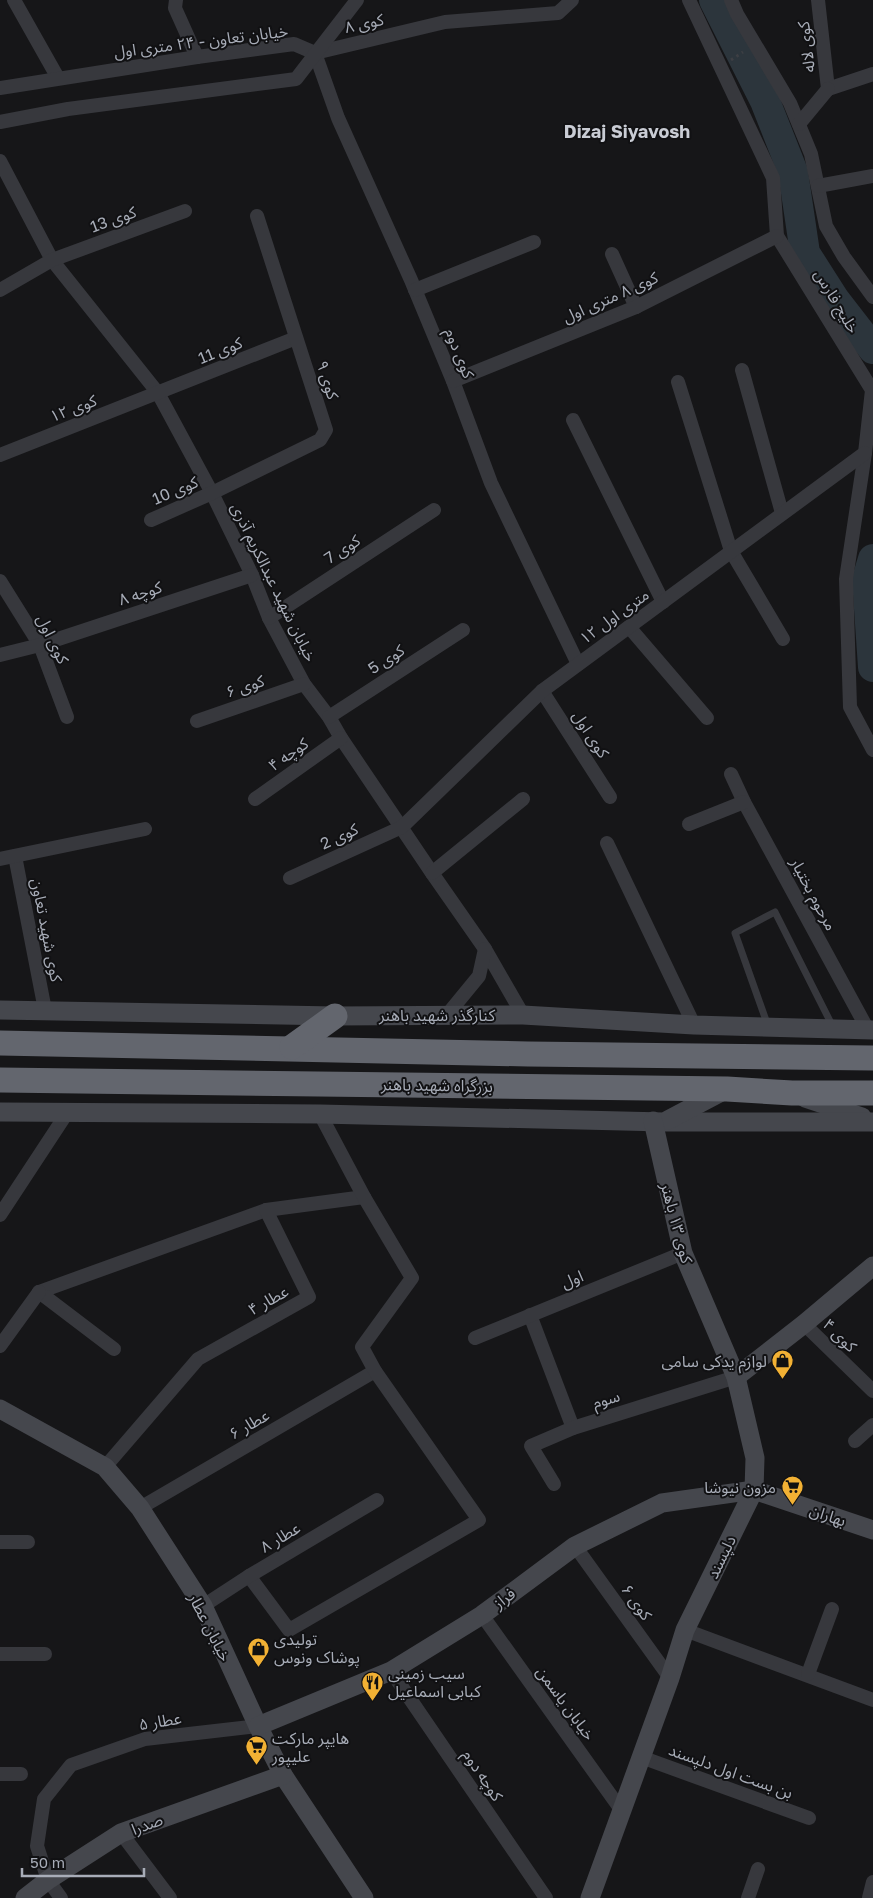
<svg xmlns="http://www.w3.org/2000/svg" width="873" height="1898" viewBox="0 0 873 1898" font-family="'Golos Text','Noto Sans Arabic',sans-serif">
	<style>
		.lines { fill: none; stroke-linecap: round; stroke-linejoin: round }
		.river { stroke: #2c353c; stroke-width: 30 }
		.path { stroke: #3d3f44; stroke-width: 3; stroke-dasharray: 2.5 4; stroke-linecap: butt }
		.lane { stroke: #37383d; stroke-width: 7 }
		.street { stroke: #37383d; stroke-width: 14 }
		.secondary { stroke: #45474d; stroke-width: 19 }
		.highway { stroke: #63666e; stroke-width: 25 }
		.labels { text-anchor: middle; stroke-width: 4; stroke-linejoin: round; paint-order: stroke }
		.street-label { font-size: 16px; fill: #a8adb8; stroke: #111113 }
		.poi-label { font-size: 16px; fill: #a8adb8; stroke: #111113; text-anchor: start }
		.neighbourhood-label { font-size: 18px; font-weight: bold; fill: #c9ccd4; stroke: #111113 }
	</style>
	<rect width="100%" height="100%" fill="#161618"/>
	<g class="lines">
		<g class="river">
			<path d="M714,0l51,101 28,71 12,81 30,47 38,49"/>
			<path d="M873,559l-6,20 6,88"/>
		</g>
		<path class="path" d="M731,60l12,-8"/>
		<path class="lane" d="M768,1026l-33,-93 40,-21 58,115"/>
		<g class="street">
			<path d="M14,0l44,78"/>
			<path d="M176,0l-1,8 22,49"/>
			<path d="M689,0l84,178 4,58 95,154 -7,63 -19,126 4,128 23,43"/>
			<path d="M731,0l6,14 53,89 21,51 15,72 18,31 29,40"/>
			<path d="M818,0l10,89"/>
			<path d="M315,53l23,65 73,162 42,101 38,102 87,181"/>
			<path d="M315,53l130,-31 113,-9 14,-13"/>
			<path d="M0,88l197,-31 97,-13 21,9"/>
			<path d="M828,89l45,-15"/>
			<path d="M0,122l68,-13 228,-30 61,-79"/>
			<path d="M799,124l29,-35"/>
			<path d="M0,161l52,99 106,133 54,100 40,82 17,43 35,66 25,33 12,21 91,135 53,76 38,66"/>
			<path d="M818,186l55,-10"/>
			<path d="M612,254l24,53"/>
			<path d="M0,290l52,-30 133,-49"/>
			<path d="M415,290l119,-48"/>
			<path d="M742,370l40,143"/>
			<path d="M453,381l183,-74 141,-71"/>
			<path d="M678,382l53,169 52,88"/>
			<path d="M573,420l90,182"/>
			<path d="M0,455l296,-117"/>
			<path d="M151,520l61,-27 108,-53 6,-10 -69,-214"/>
			<path d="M0,581l40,64 27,72"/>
			<path d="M269,618l165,-108"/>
			<path d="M629,627l78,91"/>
			<path d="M0,655l40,-10 212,-70"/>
			<path d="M542,691l68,106"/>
			<path d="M329,717l134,-87"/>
			<path d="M197,721l107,-37"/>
			<path d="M731,774l13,28 124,228"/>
			<path d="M255,799l86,-61"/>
			<path d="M689,824l55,-22"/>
			<path d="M607,843l87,182"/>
			<path d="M15,856l30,154"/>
			<path d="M0,859l145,-30"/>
			<path d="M432,873l91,-74"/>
			<path d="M290,878l112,-51 140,-136 323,-238"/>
			<path d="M447,1015l32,-39 6,-27"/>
			<path d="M0,1215l67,-102"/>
			<path d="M39,1292l227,-82"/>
			<path d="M39,1292l75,57"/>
			<path d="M530,1315l43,113"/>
			<path d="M804,1324l69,67"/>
			<path d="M475,1338l208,-85"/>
			<path d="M0,1346l39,-54"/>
			<path d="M855,1441l18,-16"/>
			<path d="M105,1467l93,-108 111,-62 -43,-87 98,-13"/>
			<path d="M554,1484l-23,-38 42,-18 163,-51"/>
			<path d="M140,1508l235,-137"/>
			<path d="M0,1542h28"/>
			<path d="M575,1546l95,132"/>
			<path d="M249,1576l40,54 190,-110 -104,-149 -13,-24 50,-69 -48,-81 -44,-83"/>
			<path d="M203,1606l46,-30 128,-76"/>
			<path d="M482,1615l140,196"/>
			<path d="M685,1630l188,70"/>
			<path d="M0,1654h45"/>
			<path d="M391,1671l155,227"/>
			<path d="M808,1674l24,-65"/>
			<path d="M641,1757l168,61"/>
			<path d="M0,1774h21"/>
			<path d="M121,1833l49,65"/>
			<path d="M61,1898l-13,-18 -11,-34 7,-47 27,-34 74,-26 113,-13"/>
			<path d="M748,1898l10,-29"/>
			<path d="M869,1898l4,-16"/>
		</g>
		<g class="secondary">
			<path d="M0,1010l335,6 188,-1 171,10 179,5"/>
			<path d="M805,1098l57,19"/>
			<path d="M0,1112l320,2 344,8h209"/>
			<path d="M668,1120l57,-30"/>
			<path d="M736,1377l68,-53 69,-58"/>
			<path d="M0,1409l105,58 35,41 63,98 55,120 25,49 81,123"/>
			<path d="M258,1726l133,-55 91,-56 93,-69 87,-43 92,-13 119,40"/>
			<path d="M25,1898l23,-18 73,-47 162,-58"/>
			<path d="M590,1898l80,-220 15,-48 69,-140 1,-32 -19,-81 -53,-124 -30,-132"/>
		</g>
		<g class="highway">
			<path d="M0,1043l528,11 345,4"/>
			<path d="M292,1047l43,-31"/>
			<path d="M0,1080l727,9 65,4h81"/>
		</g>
	</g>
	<defs>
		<symbol id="shop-pin" viewBox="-11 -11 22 30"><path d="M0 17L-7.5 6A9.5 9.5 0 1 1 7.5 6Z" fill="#f2b134" stroke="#111113"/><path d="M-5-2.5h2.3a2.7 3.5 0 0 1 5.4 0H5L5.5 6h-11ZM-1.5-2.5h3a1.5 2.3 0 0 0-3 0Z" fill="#111"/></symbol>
		<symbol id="supermarket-pin" viewBox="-11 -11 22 30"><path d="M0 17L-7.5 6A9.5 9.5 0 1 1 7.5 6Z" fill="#f2b134" stroke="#111113"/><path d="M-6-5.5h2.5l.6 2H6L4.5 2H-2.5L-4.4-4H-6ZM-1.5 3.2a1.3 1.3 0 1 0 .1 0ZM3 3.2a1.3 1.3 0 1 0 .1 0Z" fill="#111"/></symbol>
		<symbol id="restaurant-pin" viewBox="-11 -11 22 30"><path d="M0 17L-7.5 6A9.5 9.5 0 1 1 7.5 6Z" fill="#f2b134" stroke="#111113"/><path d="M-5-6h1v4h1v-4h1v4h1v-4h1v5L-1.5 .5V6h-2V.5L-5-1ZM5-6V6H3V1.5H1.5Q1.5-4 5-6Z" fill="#111"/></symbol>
	</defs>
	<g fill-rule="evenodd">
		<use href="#shop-pin" x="770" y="1348" width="25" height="34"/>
		<use href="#supermarket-pin" x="780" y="1474" width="25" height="34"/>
		<use href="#shop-pin" x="246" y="1636" width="25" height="34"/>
		<use href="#restaurant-pin" x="360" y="1670" width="25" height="34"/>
		<use href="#supermarket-pin" x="244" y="1734" width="25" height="34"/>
	</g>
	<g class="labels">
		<g class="street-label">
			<text transform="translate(364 23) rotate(-13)" y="6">کوی ۸</text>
			<text transform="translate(201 41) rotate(-7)" y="6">خیابان تعاون - ۲۴ متری اول</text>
			<text transform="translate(806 47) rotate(-97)" y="6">کوی لاله</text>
			<text transform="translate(113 219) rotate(-20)" y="6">کوی 13</text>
			<text transform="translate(610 297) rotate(-24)" y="6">کوی ۸ متری اول</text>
			<text transform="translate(837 301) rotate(59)" y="6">خلیج فارس</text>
			<text transform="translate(220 350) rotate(-22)" y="6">کوی 11</text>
			<text transform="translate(460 353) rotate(68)" y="6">کوی دوم</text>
			<text transform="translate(328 380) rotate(72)" y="6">کوی ۹</text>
			<text transform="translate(73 408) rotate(-21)" y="6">کوی ۱۲</text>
			<text transform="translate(175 490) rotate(-23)" y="6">کوی 10</text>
			<text transform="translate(342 549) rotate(-33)" y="6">کوی 7</text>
			<text transform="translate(274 582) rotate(64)" y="6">خیابان شهید عبدالکریم آذری</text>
			<text transform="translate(140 593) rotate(-18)" y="6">کوچه ۸</text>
			<text transform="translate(614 616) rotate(-36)" y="6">۱۲ متری اول</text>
			<text transform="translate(53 639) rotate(64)" y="6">کوی اول</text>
			<text transform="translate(386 659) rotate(-33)" y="6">کوی 5</text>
			<text transform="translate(245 686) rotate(-19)" y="6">کوی ۶</text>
			<text transform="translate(591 734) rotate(57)" y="6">کوی اول</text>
			<text transform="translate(288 754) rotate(-35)" y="6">کوچه ۴</text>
			<text transform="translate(339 836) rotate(-25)" y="6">کوی 2</text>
			<text transform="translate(814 894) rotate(62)" y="6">مرحوم بختیار</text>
			<text transform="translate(47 930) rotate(79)" y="6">کوی شهید تعاون</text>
			<text x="437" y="1021">کنارگذر شهید باهنر</text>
			<text transform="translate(437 1085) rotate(1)" y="6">بزرگراه شهید باهنر</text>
			<text transform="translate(677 1223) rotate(75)" y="6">کوی ۱۳ باهنر</text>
			<text transform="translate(572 1279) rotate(-22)" y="6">اول</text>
			<text transform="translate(268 1300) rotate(-29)" y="6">عطار ۴</text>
			<text transform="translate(840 1335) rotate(44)" y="6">کوی ۴</text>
			<text transform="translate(606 1399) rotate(-17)" y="6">سوم</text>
			<text transform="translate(249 1424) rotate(-30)" y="6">عطار ۶</text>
			<text transform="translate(828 1515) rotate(19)" y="6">بهاران</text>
			<text transform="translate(280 1537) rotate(-31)" y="6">عطار ۸</text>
			<text transform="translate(721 1557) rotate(-64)" y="6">دلپسند</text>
			<text transform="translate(504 1598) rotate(-37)" y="6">فراز</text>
			<text transform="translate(637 1602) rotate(54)" y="6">کوی ۶</text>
			<text transform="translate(210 1627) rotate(63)" y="6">خیابان عطار</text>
			<text transform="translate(566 1703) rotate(54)" y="6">خیابان یاسمن</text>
			<text transform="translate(160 1721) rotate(-9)" y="6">عطار ۵</text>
			<text transform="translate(731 1771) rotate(20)" y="6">بن بست اول دلپسند</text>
			<text transform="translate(483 1775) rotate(56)" y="6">کوچه دوم</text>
			<text transform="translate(147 1824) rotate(-20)" y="6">صدرا</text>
		</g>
		<g class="poi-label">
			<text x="767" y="1367" text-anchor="end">لوازم یدکی سامی</text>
			<text x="776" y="1493" text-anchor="end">مزون نیوشا</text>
			<text x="274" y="1645">تولیدی<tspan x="274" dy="18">پوشاک ونوس</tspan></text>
			<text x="388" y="1679">سیب زمینی<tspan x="388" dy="18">کبابی اسماعیل</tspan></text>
			<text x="272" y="1744">هایپر مارکت<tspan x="272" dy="18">علیپور</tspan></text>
		</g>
		<g class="neighbourhood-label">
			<text x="627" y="138">Dizaj Siyavosh</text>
		</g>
	</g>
	<path d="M22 1868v8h122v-8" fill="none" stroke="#a8adb8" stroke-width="2.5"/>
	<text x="30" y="1868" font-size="15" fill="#a8adb8" stroke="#111113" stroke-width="4" paint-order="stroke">50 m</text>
</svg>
